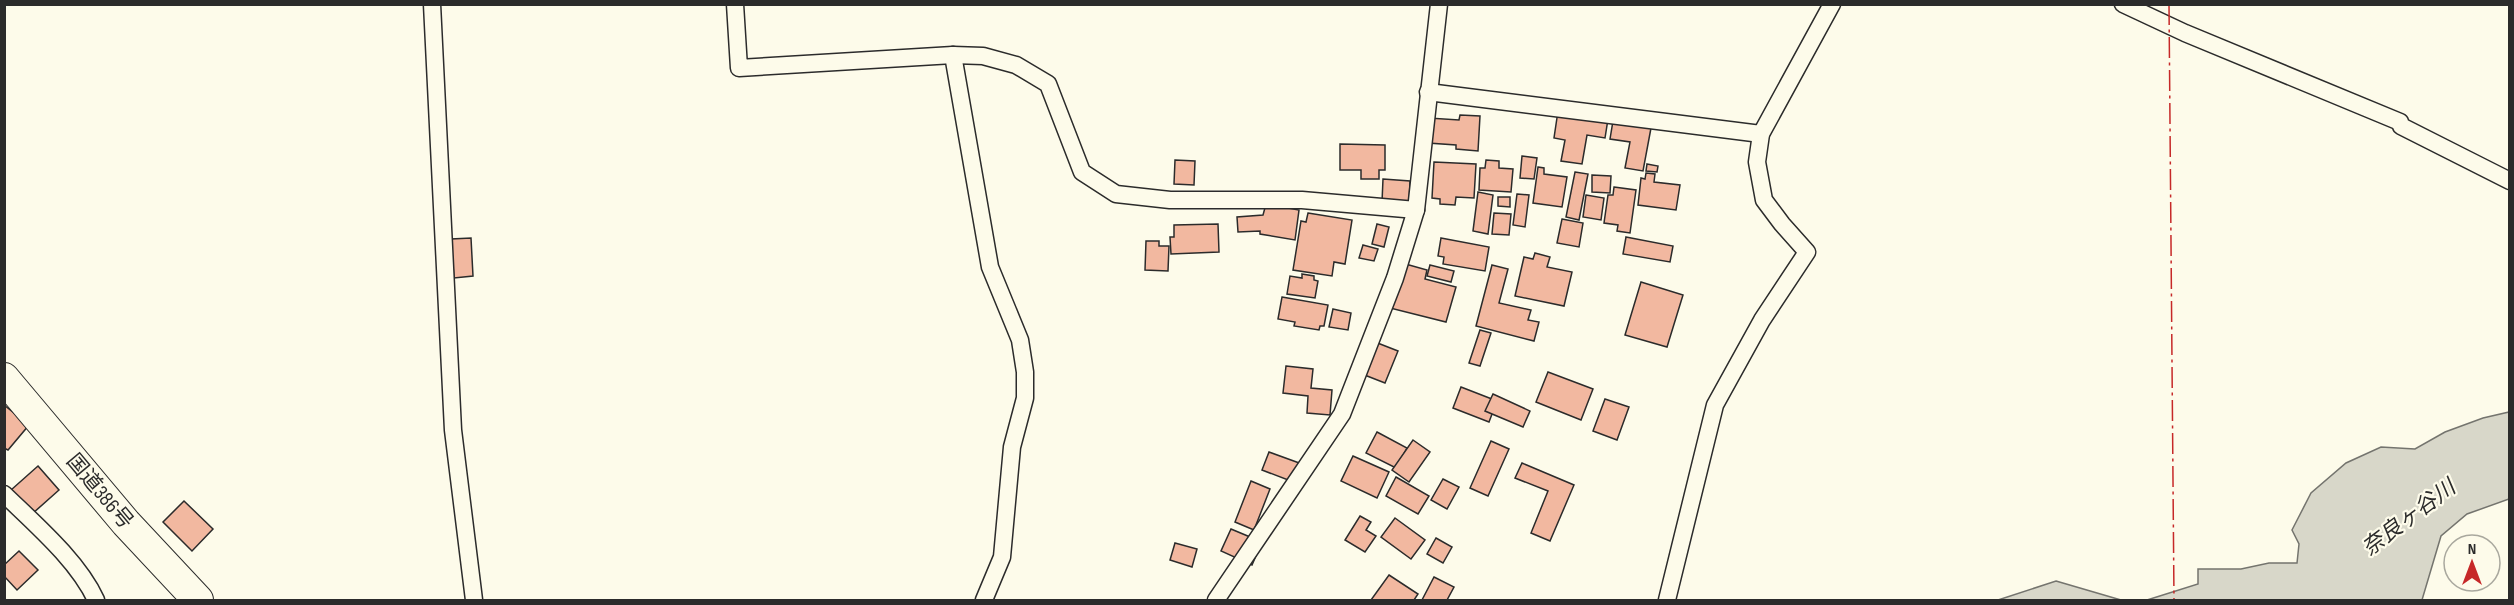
<svg xmlns="http://www.w3.org/2000/svg" width="2514" height="605" viewBox="0 0 2514 605" font-family="'Sofia Sans Condensed','Noto Sans JP',sans-serif">
	<style>
		.water { fill: #d8d7c9; stroke: #74746e; stroke-width: 1.5 }
		.building { fill: #f2b8a0; stroke: #2b2b2b; stroke-width: 1.5 }
		.lines { fill: none; stroke-linecap: round; stroke-linejoin: round }
		.street-casing { stroke: #2b2b2b; stroke-width: 19 }
		.highway-casing { stroke: #2b2b2b; stroke-width: 32 }
		.street { stroke: #fdfbea; stroke-width: 16 }
		.highway { stroke: #fdfbea; stroke-width: 30 }
		.power { stroke: #c62828; stroke-width: 1.5; stroke-dasharray: 21 4.5 3 4.5; stroke-linecap: butt }
		.labels { text-anchor: middle; stroke-width: 4.5; stroke-linejoin: round; paint-order: stroke }
		.street-label { font-size: 21px; fill: #2b2b2b; stroke: #fdfbea }
		.water-label { font-size: 22px; font-style: italic; fill: #2b2b2b; stroke: #fdfbea }
	</style>
	<rect width="100%" height="100%" fill="#fdfbea"/>
	<g class="water">
		<path d="M2509,412v87l-42,15 -26,22 -19,64h-275l51,-16v-15h43l28,-6h28l2,-19 -7,-14 19,-37 35,-30 35,-16 34,2 30,-17 38,-14z"/>
		<path d="M2056,581l65,19h-123z"/>
	</g>
	<g class="building">
		<path d="M1558,111l50,8 -3,19 -18,-3 -5,29 -21,-3 4,-21 -11,-2z"/>
		<path d="M1460,115l20,1 -2,35 -22,-2v-4l-28,-2 1,-25 30,2z"/>
		<path d="M1613,121l38,7 -8,43 -18,-3 5,-26 -20,-3z"/>
		<path d="M1340,144l45,1v25h-6v9h-18v-9h-21z"/>
		<path d="M1522,156l15,2 -3,21 -14,-1z"/>
		<path d="M1175,160l20,1 -1,24 -20,-1z"/>
		<path d="M1486,160l13,1v7l14,1 -2,23 -32,-2 1,-22h5z"/>
		<path d="M1434,162l42,2 -2,34 -18,-1 -1,8 -15,-1v-5l-8,-1z"/>
		<path d="M1647,164l11,2 -1,6 -11,-1z"/>
		<path d="M1538,167l6,1v6l23,3 -5,30 -29,-4z"/>
		<path d="M1575,172l13,2 -9,46 -13,-3z"/>
		<path d="M1646,173l9,1 -1,8 26,3 -4,25 -38,-5 3,-27 4,1z"/>
		<path d="M1592,175l19,1 -1,17 -18,-1z"/>
		<path d="M1383,179l27,2 -1,23 -27,-2z"/>
		<path d="M1614,187l22,3 -6,43 -13,-2 1,-6 -14,-2 4,-28h5z"/>
		<path d="M1478,192l15,3 -5,39 -15,-3z"/>
		<path d="M1517,194l12,1 -4,32 -12,-2z"/>
		<path d="M1586,195l18,3 -3,22 -18,-3z"/>
		<path d="M1498,197h12v10l-12,-1z"/>
		<path d="M1266,204l33,6 -4,30 -35,-6v-3l-22,1 -1,-15 26,-2z"/>
		<path d="M1308,213l44,7 -7,44 -11,-2 -2,14 -39,-6 8,-49 5,1z"/>
		<path d="M1494,213l17,1 -2,21 -17,-1z"/>
		<path d="M1562,219l21,4 -4,24 -22,-4z"/>
		<path d="M1218,224l1,28 -48,2 -1,-17h4v-12z"/>
		<path d="M1377,224l12,3 -5,20 -12,-3z"/>
		<path d="M1626,237l47,9 -3,16 -47,-8z"/>
		<path d="M471,238l2,38 -19,2 -3,-39z"/>
		<path d="M1441,238l48,9 -4,24 -42,-7 1,-7 -6,-1z"/>
		<path d="M1146,241h13v5h10l-1,25 -23,-1z"/>
		<path d="M1363,245l15,4 -4,12 -15,-3z"/>
		<path d="M1535,253l15,4 -3,10 25,5 -8,34 -49,-10 9,-39 9,2z"/>
		<path d="M1402,263l25,7 -2,9 31,8 -10,35 -56,-14z"/>
		<path d="M1430,265l24,6 -3,11 -24,-6z"/>
		<path d="M1492,265l16,4 -9,34 32,7 -3,10 11,2 -5,19 -58,-15z"/>
		<path d="M1302,274l12,2v4l4,1 -3,17 -28,-4 3,-18 12,2z"/>
		<path d="M1641,282l42,13 -16,52 -42,-12z"/>
		<path d="M1282,297l46,8 -4,21h-4l-1,4 -25,-4 1,-4 -17,-3z"/>
		<path d="M1333,309l18,4 -3,17 -19,-3z"/>
		<path d="M1480,330l11,3 -11,33 -11,-3z"/>
		<path d="M1375,342l23,9 -13,32 -23,-9z"/>
		<path d="M1286,366l27,3 -2,19 21,2 -2,25 -23,-2 1,-17 -25,-3z"/>
		<path d="M1548,372l45,17 -12,31 -45,-18z"/>
		<path d="M1461,387l36,14 -8,21 -36,-14z"/>
		<path d="M1493,394l37,17 -7,16 -38,-16z"/>
		<path d="M1605,399l24,8 -12,33 -24,-9z"/>
		<path d="M4,405l25,20 -21,25 -4,-2z"/>
		<path d="M1377,432l30,16 -11,20 -30,-15z"/>
		<path d="M1413,440l17,12 -21,30 -17,-12z"/>
		<path d="M1491,441l18,8 -21,47 -18,-8z"/>
		<path d="M1269,452l33,12 -6,19 -34,-13z"/>
		<path d="M1353,456l36,16 -12,26 -36,-17z"/>
		<path d="M1522,463l52,22 -24,56 -19,-8 17,-42 -33,-13z"/>
		<path d="M38,466l21,24 -27,24 -21,-24z"/>
		<path d="M1396,477l33,19 -11,18 -32,-18z"/>
		<path d="M1443,479l16,8 -12,22 -16,-9z"/>
		<path d="M1251,481l19,8 -16,41 -19,-8z"/>
		<path d="M184,501l29,28 -21,22 -29,-29z"/>
		<path d="M1360,516l11,6 -5,8 10,6 -11,16 -20,-12z"/>
		<path d="M1395,518l30,22 -14,19 -30,-22z"/>
		<path d="M1231,529l31,13 -10,23 -31,-14z"/>
		<path d="M1436,538l16,9 -9,16 -16,-9z"/>
		<path d="M1175,543l22,6 -5,18 -22,-7z"/>
		<path d="M19,551l19,19 -21,20 -13,-14v-11z"/>
		<path d="M1389,575l29,19 -4,6h-43z"/>
		<path d="M1434,577l20,10 -7,13h-25z"/>
	</g>
	<g class="lines">
		<defs>
			<g id="street">
				<path d="M432,4l21,426 21,170"/>
				<path d="M735,4l4,64 214,-13 30,1 33,9 32,19 34,88 34,22 54,6h132l114,10"/>
				<path d="M2123,4l62,29 215,89 1,4 109,55"/>
				<path d="M953,55l37,212 30,73 5,32v26l-13,49 -10,110 -18,43"/>
				<path d="M1428,92l333,42"/>
				<path d="M4,494c32,31 74,67 92,106"/>
				<path d="M1216,600l126,-186 53,-136 21,-68 23,-206"/>
				<path d="M1667,600l48,-195 47,-85 45,-68 -25,-28 -18,-24 -7,-38 4,-28 71,-130"/>
			</g>
			<path id="highway" d="M4,378l122,145 72,77"/>
		</defs>
		<use href="#street" class="street-casing"/>
		<use href="#highway" class="highway-casing"/>
		<use href="#street" class="street"/>
		<use href="#highway" class="highway"/>
		<path class="power" d="M2169,4l5,596"/>
	</g>
	<g class="labels">
		<g class="street-label">
			<text transform="translate(100 491) rotate(50)" y="7">国道386号</text>
		</g>
		<g class="water-label">
			<text transform="translate(2408 517) rotate(-37)" y="8">奈良ヶ谷川</text>
		</g>
	</g>
	<rect width="2514" height="605" fill="none" stroke="#2b2b2b" stroke-width="12"/>
	<g transform="translate(2472 563)"><circle r="28" fill="#fdfbea" stroke="#a9a89e" stroke-width="1.5"/>
	<path d="M0-4.5L10 22L0 15L-10 22Z" fill="#c62828"/>
	<text y="-9" font-size="16" font-weight="bold" text-anchor="middle" fill="#2b2b2b">N</text>
	</g>
</svg>
